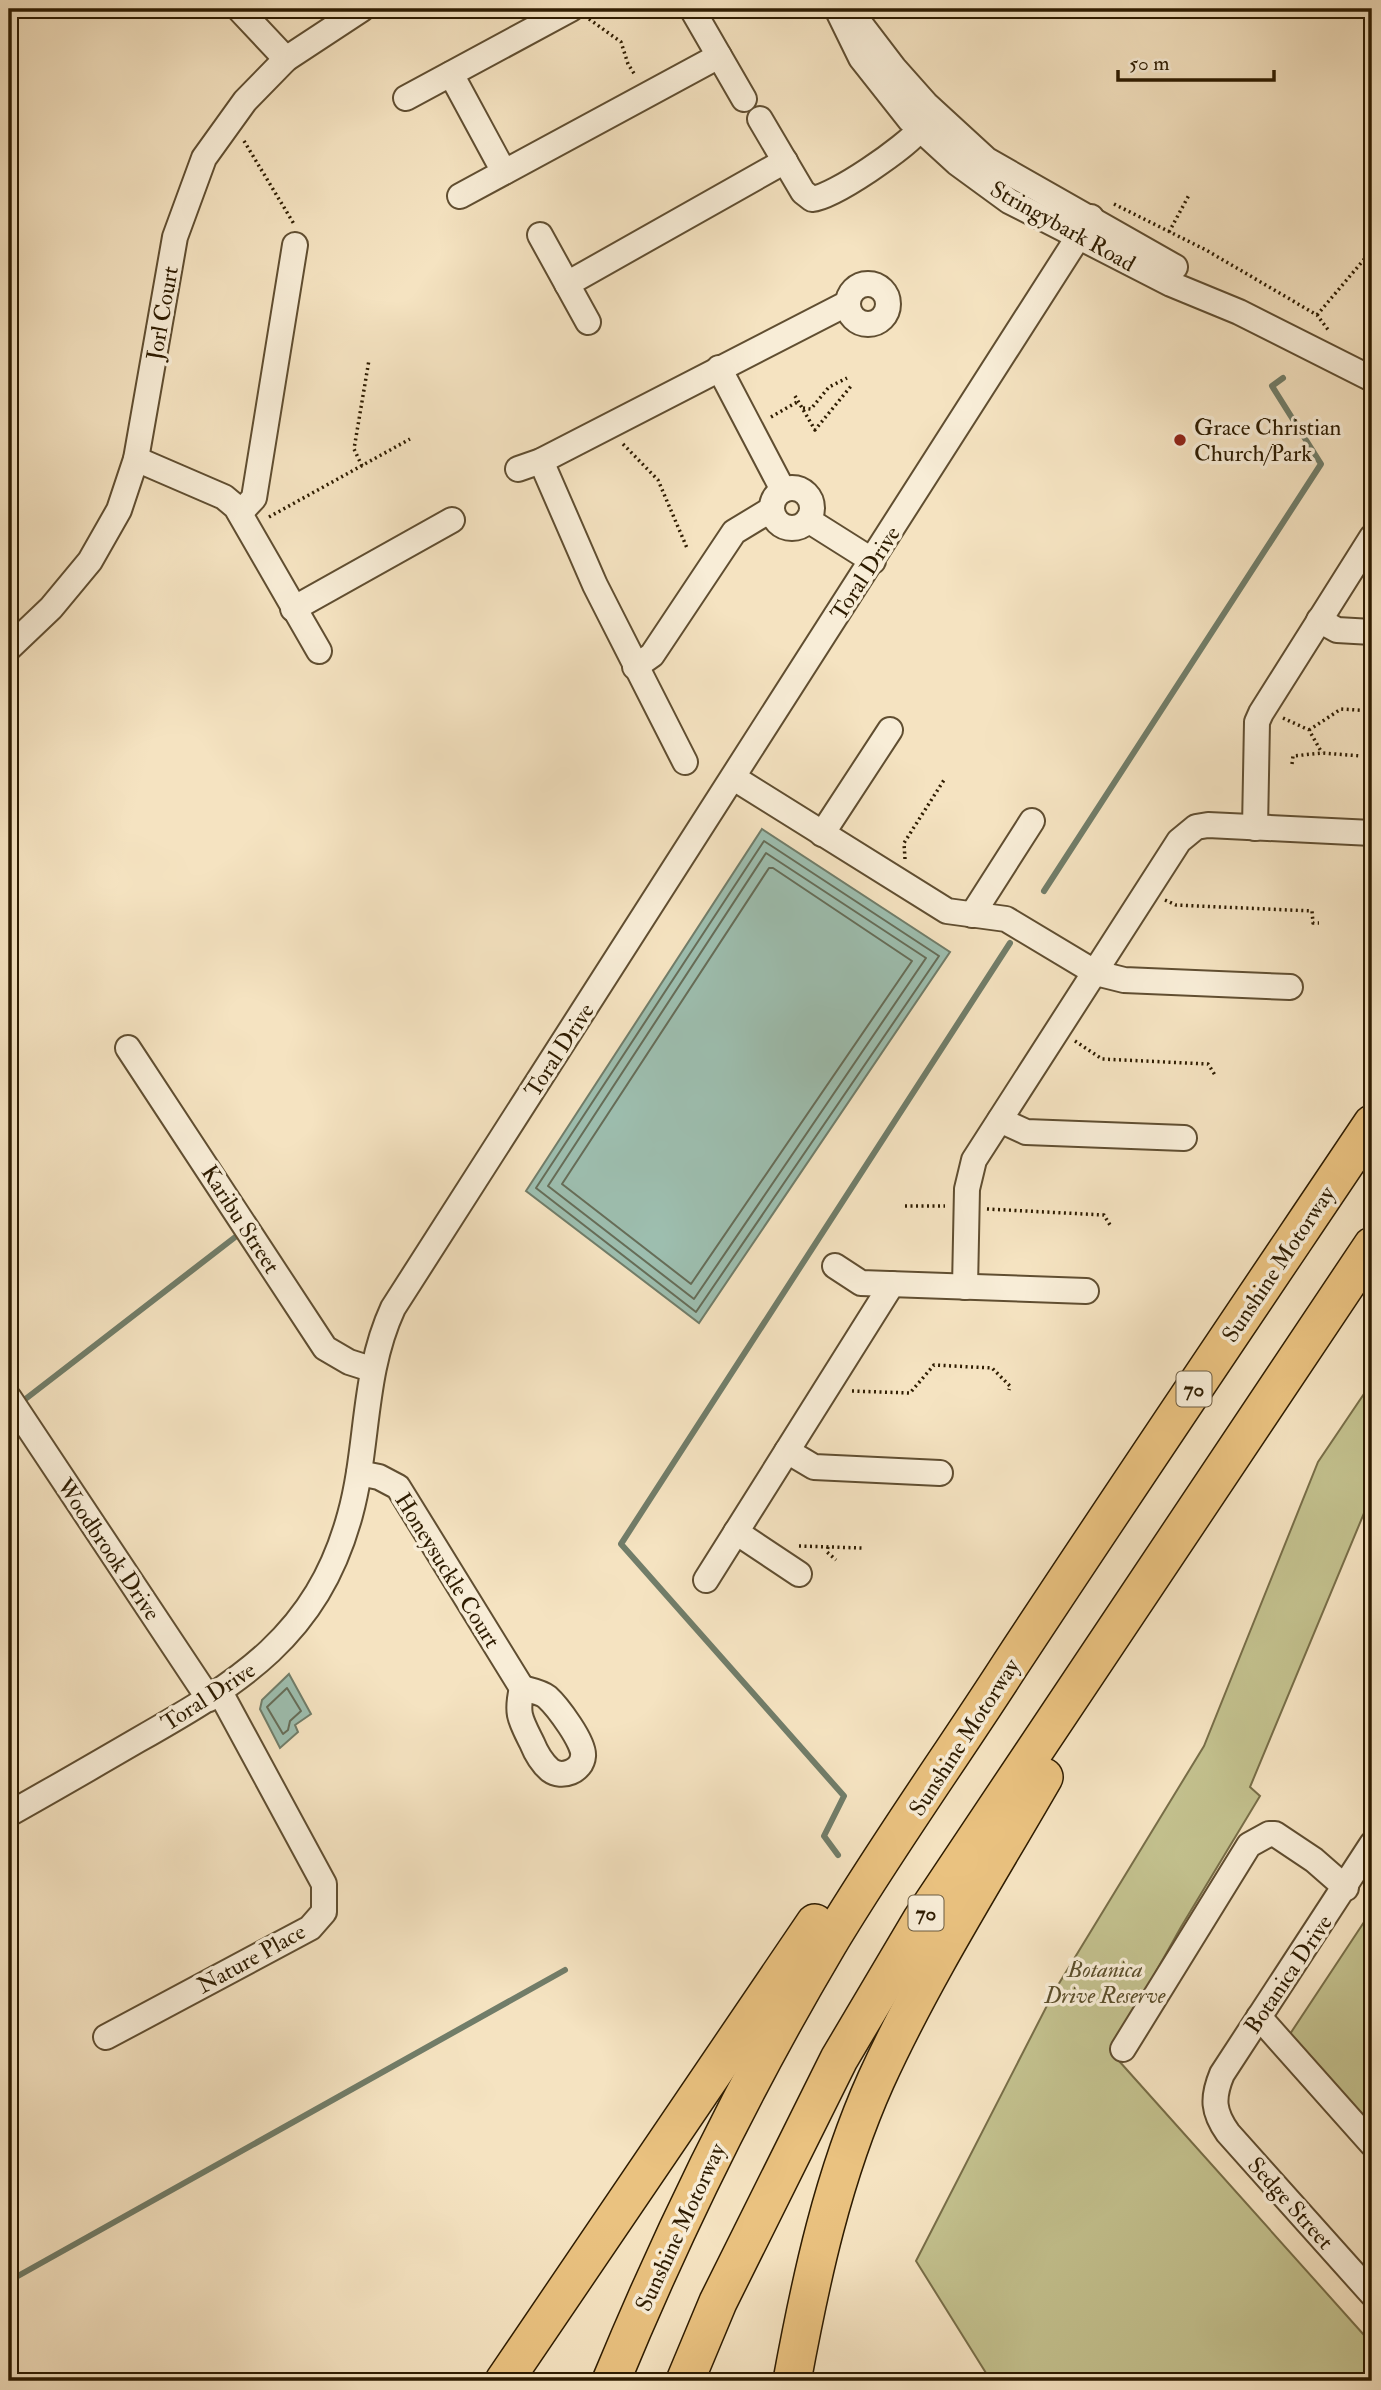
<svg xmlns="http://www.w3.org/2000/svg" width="1381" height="2390" viewBox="0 0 1381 2390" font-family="'IM FELL Double Pica',serif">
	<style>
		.green { fill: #c3c18e; stroke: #786e48; stroke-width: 2 }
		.water { fill: #9dbeaf; stroke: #717d69; stroke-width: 2 }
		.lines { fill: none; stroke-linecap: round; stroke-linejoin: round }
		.shore { stroke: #666d58; stroke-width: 2 }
		.stream { stroke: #717d69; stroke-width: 6 }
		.minor-casing { stroke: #604e31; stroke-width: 28 }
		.highway-casing { stroke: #2e1c01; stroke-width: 40 }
		.path { stroke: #2e1c01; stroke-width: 3.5; stroke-dasharray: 2 3.5; stroke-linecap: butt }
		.minor { stroke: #f8edd7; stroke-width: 24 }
		.highway { stroke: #eac280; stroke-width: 37 }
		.poi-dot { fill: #8f2418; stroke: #f8edd7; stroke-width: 2.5 }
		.labels { text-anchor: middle; stroke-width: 7; stroke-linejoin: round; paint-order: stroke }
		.shield { fill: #f8edd7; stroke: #6b5b41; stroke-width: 2 }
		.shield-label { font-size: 21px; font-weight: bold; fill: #2e1c01 }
		.street-label { font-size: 23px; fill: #2e1c01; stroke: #f8edd7 }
		.poi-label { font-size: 23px; fill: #2e1c01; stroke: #f8edd7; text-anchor: start }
		.park-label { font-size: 23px; font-style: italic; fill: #5b4e2b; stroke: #f8edd7 }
	</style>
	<rect width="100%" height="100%" fill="#f5e3c1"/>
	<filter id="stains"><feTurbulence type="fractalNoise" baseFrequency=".00286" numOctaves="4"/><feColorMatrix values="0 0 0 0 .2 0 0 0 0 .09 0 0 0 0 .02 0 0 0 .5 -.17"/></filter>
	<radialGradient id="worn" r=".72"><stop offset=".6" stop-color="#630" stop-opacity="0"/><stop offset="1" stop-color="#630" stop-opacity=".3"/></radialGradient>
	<g class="green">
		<path d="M1372,1382v112l-122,293 10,9 -79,131 -70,125 261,292v37h-381l-75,-120 139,-271 149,-244 114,-284z"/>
		<path d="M1372,1910v216l-82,-92z"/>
	</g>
	<g class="water">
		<path d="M762,829l188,123 -251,371 -173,-132z"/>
		<path d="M289,1674l22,40 -16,11 3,7 -18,16 -20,-39 2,-9z"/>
	</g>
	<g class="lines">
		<g class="shore">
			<path d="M764,841l175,115 -243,356 -160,-124z"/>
			<path d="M766,853l160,105 -232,341 -146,-113z"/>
			<path d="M769,868h4l139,93 -221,323 -129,-100z"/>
			<path d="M287,1688l14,23 -11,10 -2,9 -5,4 -16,-27z"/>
		</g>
		<g class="stream">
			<path d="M1044,891l277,-427 -49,-78 11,-8"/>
			<path d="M19,1404l224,-173"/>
			<path d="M838,1855l-14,-19 20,-40 -223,-252 389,-601"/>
			<path d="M9,2281l556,-311"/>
		</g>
		<defs>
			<g id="minor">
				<path d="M239,9l47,50"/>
				<path d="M692,9l52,90"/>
				<path d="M837,9l24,49 49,62 47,43 52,38 162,83 68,28 133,67"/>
				<path d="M849,9l45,59 32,36 61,56 188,107"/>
				<path d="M451,74l53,98"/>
				<path d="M406,98l165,-89"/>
				<path d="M760,119l43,73 9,7c22,-2 94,-52 108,-70"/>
				<path d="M460,196l259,-140"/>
				<path d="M540,235l48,87"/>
				<circle cx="868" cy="304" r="20"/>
				<path d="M567,284l218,-123"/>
				<path d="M719,368l64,122"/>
				<path d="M136,459l88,38 12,10 83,144"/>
				<path d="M541,461l54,124 90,177"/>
				<path d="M518,469l23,-8 307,-158"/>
				<circle cx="792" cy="508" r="20"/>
				<path d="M240,513l14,-15 41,-253"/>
				<path d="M808,520l65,41"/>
				<path d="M293,609l159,-89"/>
				<path d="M1319,620l18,10 35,2"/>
				<path d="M9,648l42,-40 39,-47 29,-51 17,-51 39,-222 29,-79 41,-57 41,-42 76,-50"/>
				<path d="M635,667l17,-12 82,-123 38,-23"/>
				<path d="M734,778l213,133 59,8 90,54 28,7 166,7"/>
				<path d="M1255,828l2,-106 4,-9 111,-176"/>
				<path d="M822,834l68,-104"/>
				<path d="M972,915l60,-94"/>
				<path d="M128,1048l197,300 24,14 22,7"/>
				<path d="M1000,1120l26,12 158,6"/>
				<path d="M835,1266l26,17 225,8"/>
				<path d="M965,1287l2,-98 7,-29 205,-319 17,-14 12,-2 164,8"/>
				<path d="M9,1398l200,301"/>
				<path d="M787,1451l27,16 126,6"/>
				<path d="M359,1473l20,4 19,10 124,201"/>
				<path d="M736,1532l63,42"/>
				<path d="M706,1580l186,-296"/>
				<path d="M522,1688c7,2 19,4 25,9 10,9 38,46 36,59 -1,15 -21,23 -33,14 -8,-7 -14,-17 -18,-27 -12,-24 -16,-29 -10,-55z"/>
				<path d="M9,1814c43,-24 86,-49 129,-74 102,-58 179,-104 212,-225 19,-69 12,-140 43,-207l698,-1091"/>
				<path d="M1372,1844l-150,230c-10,24 -9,38 6,59l144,161"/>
				<path d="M1259,2017l113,127"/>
				<path d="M106,2037l204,-109 14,-16v-28l-104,-192"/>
				<path d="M1123,2049l126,-204 20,-11h6l39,26 32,28"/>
			</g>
			<g id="highway">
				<path d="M504,2381l311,-458"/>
				<path d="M611,2381c62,-150 134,-297 217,-437 57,-95 122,-186 182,-279 119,-181 241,-361 362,-541"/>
				<path d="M685,2381l33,-79 121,-243 83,-140 450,-673"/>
				<path d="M792,2381c19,-103 41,-205 84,-301 48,-105 111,-204 168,-303"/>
			</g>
		</defs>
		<use href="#minor" class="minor-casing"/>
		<use href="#highway" class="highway-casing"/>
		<g class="path">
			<path d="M589,19l32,23 7,22 7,11"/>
			<path d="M244,141l50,83"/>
			<path d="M1114,204l92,46 111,65 12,16"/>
			<path d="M1169,232l20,-37"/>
			<path d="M1317,315l55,-65"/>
			<path d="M795,396l20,34 37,-45"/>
			<path d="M803,408l8,1 18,-22 18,-9"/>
			<path d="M771,417l28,-16"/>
			<path d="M623,444l35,36 29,68"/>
			<path d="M362,466l-8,-17 15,-89"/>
			<path d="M269,517l141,-78"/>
			<path d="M1283,718l26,12 13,23"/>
			<path d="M1309,730l32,-21 31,2"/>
			<path d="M1292,764l1,-8 29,-3 39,3"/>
			<path d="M905,859l-1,-16 40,-63"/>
			<path d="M1165,900l11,5 136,6 1,12h6"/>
			<path d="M1075,1041l27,18 106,5 7,11"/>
			<path d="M905,1206h40"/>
			<path d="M987,1209l117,6 6,10"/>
			<path d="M852,1391l58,2 24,-28 58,3 18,18 -1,4"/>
			<path d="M799,1546l63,2"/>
			<path d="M828,1547l-1,5 9,8"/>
		</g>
		<use href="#minor" class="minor"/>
		<use href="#highway" class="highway"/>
	</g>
	<circle class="poi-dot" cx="1180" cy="440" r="7"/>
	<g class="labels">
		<g class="shield">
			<rect x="1176.5" y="1371.5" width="35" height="35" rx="5"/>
			<rect x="908.5" y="1895.5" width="35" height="35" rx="5"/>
		</g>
		<g class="shield-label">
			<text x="1194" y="1396">70</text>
			<text x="926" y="1920">70</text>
		</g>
		<g class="street-label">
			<text transform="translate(1063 226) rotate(29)" y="8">Stringybark Road</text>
			<text transform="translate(162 313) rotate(-80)" y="8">Jorl Court</text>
			<text transform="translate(865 573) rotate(-57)" y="8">Toral Drive</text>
			<text transform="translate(559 1050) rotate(-57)" y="8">Toral Drive</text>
			<text transform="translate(241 1219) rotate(57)" y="8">Karibu Street</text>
			<text transform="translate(1278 1264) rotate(-56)" y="8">Sunshine Motorway</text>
			<text transform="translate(109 1549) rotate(56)" y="8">Woodbrook Drive</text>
			<text transform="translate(448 1570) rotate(58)" y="8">Honeysuckle Court</text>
			<text transform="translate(208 1696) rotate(-33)" y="8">Toral Drive</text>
			<text transform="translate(964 1737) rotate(-57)" y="8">Sunshine Motorway</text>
			<text transform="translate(251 1958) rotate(-29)" y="8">Nature Place</text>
			<text transform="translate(1288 1974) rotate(-56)" y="8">Botanica Drive</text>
			<text transform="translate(1291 2203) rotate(48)" y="8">Sedge Street</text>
			<text transform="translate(680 2227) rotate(-65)" y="8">Sunshine Motorway</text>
		</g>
		<g class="poi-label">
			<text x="1194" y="435">Grace Christian<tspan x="1194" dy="26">Church/Park</tspan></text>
		</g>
		<g class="park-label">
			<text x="1105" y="1977">Botanica<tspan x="1105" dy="26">Drive Reserve</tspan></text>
		</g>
	</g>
	<rect width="1381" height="2390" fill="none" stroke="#f5e3c1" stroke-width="35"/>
	<rect x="10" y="10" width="1360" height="2369" fill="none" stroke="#2e1c01" stroke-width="3.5"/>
	<rect x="18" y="18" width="1346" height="2355" fill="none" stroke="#2e1c01" stroke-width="2"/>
	<path d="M1118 70v10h156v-10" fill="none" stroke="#2e1c01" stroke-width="3.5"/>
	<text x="1129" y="70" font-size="21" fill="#2e1c01" stroke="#f8edd7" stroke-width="5" paint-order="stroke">50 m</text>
	<rect width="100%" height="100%" filter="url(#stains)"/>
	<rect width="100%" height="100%" fill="url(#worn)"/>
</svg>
